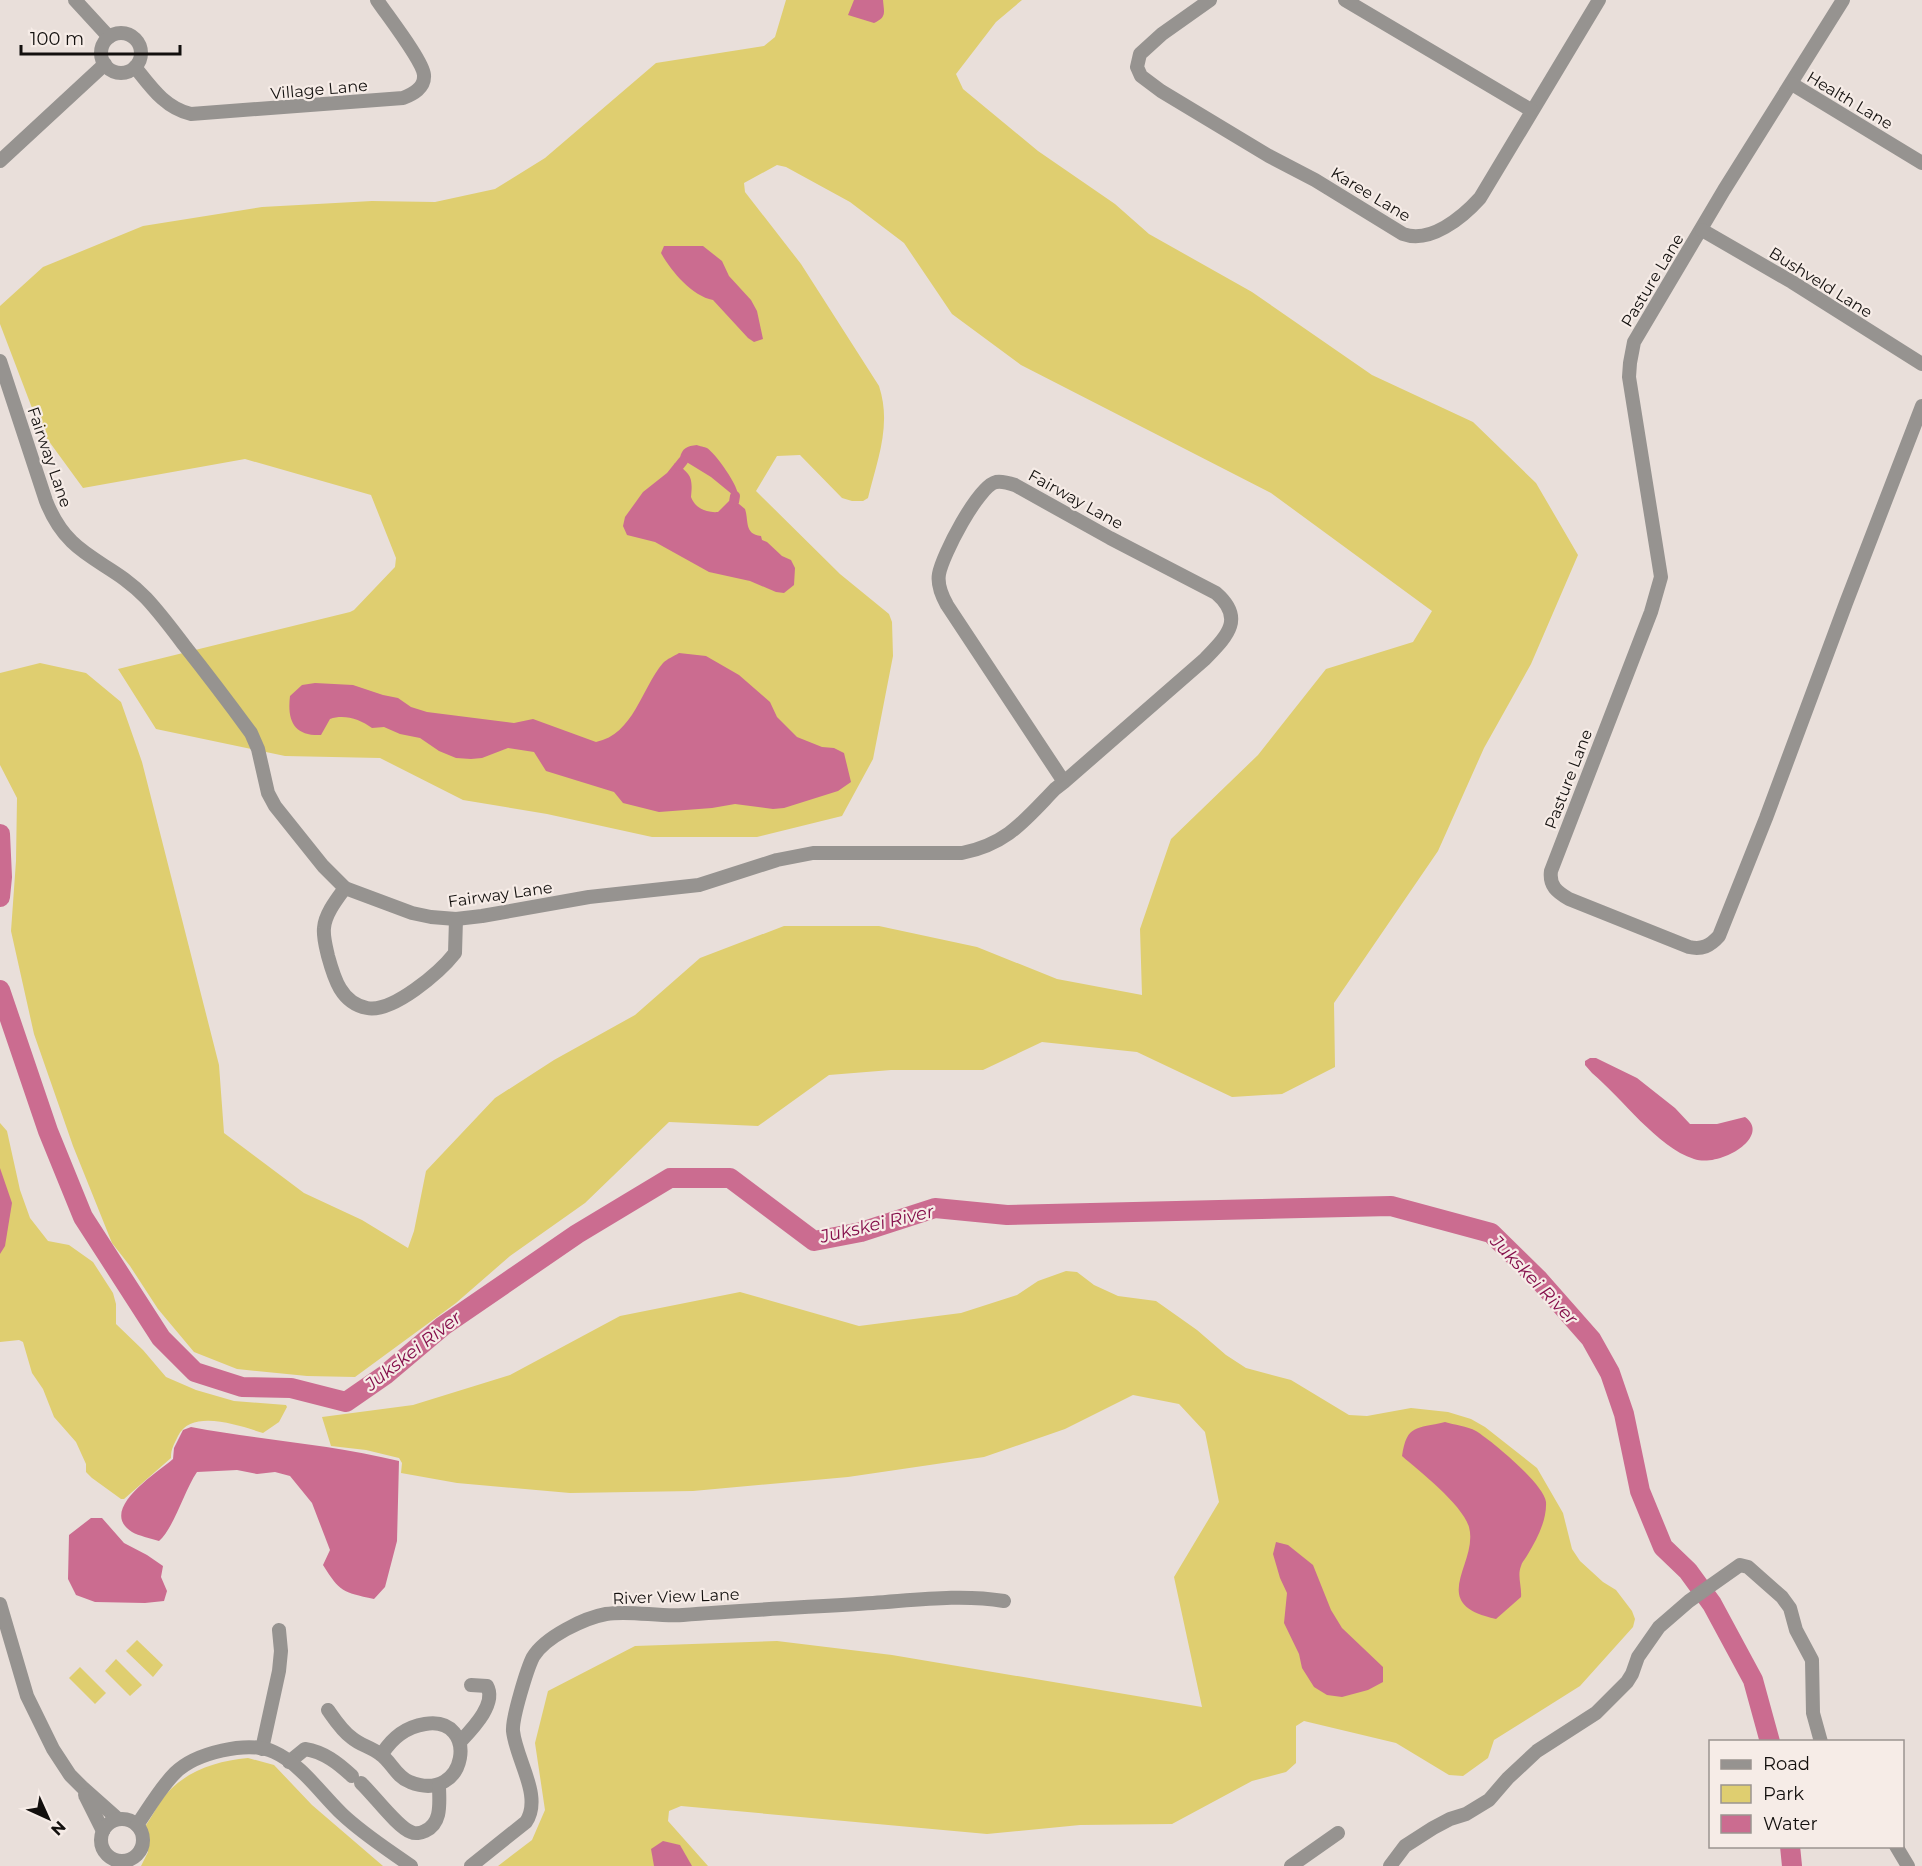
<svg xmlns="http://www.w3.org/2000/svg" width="1922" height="1866" viewBox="0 0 1922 1866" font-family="Montserrat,sans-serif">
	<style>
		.green { fill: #dfce70 }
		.water { fill: #cb6c90 }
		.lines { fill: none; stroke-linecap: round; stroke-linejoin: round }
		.canal { stroke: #cb6c90; stroke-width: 10 }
		.river { stroke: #cb6c90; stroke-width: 20 }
		.minor { stroke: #969390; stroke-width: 14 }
		.labels { text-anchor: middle; stroke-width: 4.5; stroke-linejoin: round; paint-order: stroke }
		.street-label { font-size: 16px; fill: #13100e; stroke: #f6ece7 }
		.water-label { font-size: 18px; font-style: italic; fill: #850f4b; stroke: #f6ece7 }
	</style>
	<rect width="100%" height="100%" fill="#e9dfda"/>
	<g class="green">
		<path d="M786,0h236l-26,22 -40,52 7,15 75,62 77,53 34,30 103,58 120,83 101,47 63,61 42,72 -47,109 -47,84 -46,103 -104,152 1,64 -53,27 -50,3 -95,-45 -95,-10 -59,28h-92l-62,5 -71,51 -89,-4 -84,81 -75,53 -54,47 -101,74 -48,-1 -70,-7 -43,-17 -36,-43 -28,-43 -18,-23 -39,-97 -39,-112 -23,-103 5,-70 1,-63 -17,-33v-92l40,-10 46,10 35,29 21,60 77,303 5,68 80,60 58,27 46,28 6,-17 12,-60 69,-73 59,-38 81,-45 65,-57 84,-32h95l98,21 80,32 85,16 -2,-66 31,-90 87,-84 68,-86 87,-27 19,-31 -161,-118 -250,-128 -69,-51 -48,-71 -54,-41 -64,-35 -9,-2 -33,18 1,9 56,72 78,122c13,39 -2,75 -11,112l-5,3h-11l-10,-3 -42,-43 -23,1 -21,35 84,83 49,40 3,8 1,34 -20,103 -31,57 -85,21h-105l-105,-23 -84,-14 -83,-42 -95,-2 -129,-27 -38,-60 232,-57 4,-2 41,-43 1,-9 -25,-63 -126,-36 -162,29 -43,-59 -40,-105v-18l43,-39 100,-41 119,-19 110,-6 63,1 60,-13 50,-31 111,-95 108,-17 11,-9z"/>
		<path d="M0,1123l7,8 13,59 10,28 18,23 21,4 24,17 20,31 3,11v20l27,26 23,27 30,13 38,11 52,4 1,2 -8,15 -16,11c-23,-7 -71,-25 -85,3 -4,9 -7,12 -7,22l-47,41h-3l-29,-21 -6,-6v-8l-10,-22 -22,-25 -11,-28 -11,-16 -9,-31 -4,-2 -19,2z"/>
		<path d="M1066,1271l11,1 17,13 24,11 38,5 41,29 29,25 20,13 45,12 58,35 18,1 44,-8 37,4 23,7 14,8 52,41 26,45 9,36 8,12 23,21 13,8 16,21 3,8 -2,8 -53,59 -86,54 -6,18 -25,18 -14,-1 -53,-32 -92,-22 -8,5v37l-10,9 -34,9 -80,43 -92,1 -93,9 -306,-28 -12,5 -1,10 40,45h-210l34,-26 13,-30 -10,-67 13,-52 87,-45 142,-5 115,14 310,52 -28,-130 45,-75 -14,-70 -26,-28 -46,-9 -68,34 -81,28 -136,20 -155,14 -123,2 -113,-10 -56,-10 1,-10 -3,-5 -33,-8 -35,-4 -9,-29 91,-12 97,-30 110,-59 120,-24 119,34 102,-13 56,-18 21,-14z"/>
		<path d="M137,1640l26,25 -10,12 -27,-26z"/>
		<path d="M116,1659l26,26 -12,11 -25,-25z"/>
		<path d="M80,1667l26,26 -11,11 -26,-26z"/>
		<path d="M248,1758l26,7 38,40 71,61h-242l7,-14 -4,-24c9,-12 16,-29 27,-39 22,-21 48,-28 77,-31z"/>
	</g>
	<g class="water">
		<path d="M854,0h29c1,13 4,17 -9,23l-26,-8z"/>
		<path d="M664,246h39l19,15 7,15 22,24 6,11 6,28 -9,3 -6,-4 -35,-38c-21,-4 -42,-29 -52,-47z"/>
		<path d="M697,445c2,1 8,2 10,3 8,5 33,39 31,49l-5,-2 -22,-18 -31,-19c2,-10 7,-12 17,-13z"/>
		<path d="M675,463c16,11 18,14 16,34 4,11 15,16 27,15l11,-11 10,3 6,5c4,12 -1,25 16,27l1,4 5,2 15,14 9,4 4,8 -1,17 -10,8 -8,-1 -26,-11 -41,-9 -54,-30 -28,-7 -4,-9 2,-9 18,-25 24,-19z"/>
		<path d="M679,653l27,3 33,19 31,27 7,15 20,20 25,10 12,1 10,5 7,29 -13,9 -54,17 -11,1 -38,-5 -23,4 -53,4 -36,-9 -9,-11 -68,-21 -12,-19 -26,-4 -26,10 -11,1 -15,-1 -17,-7 -19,-13 -20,-4 -16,-7 -12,1c-12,-9 -28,-14 -42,-9l-9,16c-27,1 -34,-14 -31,-39l12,-11 13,-2 38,2 30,10 15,3 13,9 16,5 87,11 19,-4 63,23c38,-8 45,-53 67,-79 4,-4 11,-7 16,-10z"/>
		<path d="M1590,1058h6l41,20 38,30 15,16h27l28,-7c27,19 -24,51 -51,42 -37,-12 -72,-61 -102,-86l-7,-8v-4z"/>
		<path d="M0,1168l12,35 -7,43 -5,8z"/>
		<path d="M1445,1422c9,3 22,4 31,9 16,10 68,53 70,71 1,18 -9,37 -18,52 -2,4 -6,8 -7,12 -4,10 1,21 0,31l-25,22c-71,-15 -17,-55 -27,-92 -7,-23 -49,-55 -67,-71 5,-32 14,-27 43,-34z"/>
		<path d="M191,1427c69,13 139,17 208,34l-2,80 -12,46 -11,12c-32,-7 -34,-7 -51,-34l7,-15 -18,-47 -22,-27 -15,-4 -18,2 -20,-4 -40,2c-13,19 -23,56 -38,69 -9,-3 -20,-5 -27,-9 -35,-22 25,-59 41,-73l1,-11 9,-18z"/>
		<path d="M91,1518h11l22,25 23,12 16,11 -2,11 6,14 -3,10 -19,2 -50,-1 -19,-7 -8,-16 1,-44z"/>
		<path d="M1276,1542l12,3 25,20 18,45 11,18 41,39v15l-15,8 -26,7 -15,-2 -13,-8 -12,-19 -3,-14 -15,-31 3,-30 -7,-15 -7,-24z"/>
		<path d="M663,1841l17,4 12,21h-38l-3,-17z"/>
	</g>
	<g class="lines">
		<g class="canal">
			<path d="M679,466l4,-5"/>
			<path d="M734,502l1,-6"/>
		</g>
		<g class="river">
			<path d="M0,834l2,43 -2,20"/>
			<path d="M0,990l48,141 35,86 78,121 34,34 47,15 49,1 55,14 39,-27 58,-49 134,-92 93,-56h60l84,63 47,-9 74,-24 72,7 384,-9 100,27 48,47 52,59 19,34 14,41 16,77 23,56 25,24 24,33 41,76 17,62"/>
			<path d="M1790,1846l2,20"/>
		</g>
		<g class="minor">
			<path d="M75,0l34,37"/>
			<path d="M1210,0l-48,34 -22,20 -3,13 4,9 20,15 108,65 46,24 88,54c27,10 59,-16 77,-36l119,-198"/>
			<path d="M1345,0l186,110"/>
			<path d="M1843,0l-119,190 -90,152 -4,21 -1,14 32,200 -10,35 -100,259c-2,15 6,21 18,28l120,48c13,3 21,-1 30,-11l47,-118 80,-215 76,-197"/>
			<circle cx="121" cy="53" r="20"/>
			<path d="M135,67c16,20 30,41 56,47l212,-16c10,-4 22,-10 21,-23 -1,-14 -37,-60 -47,-75"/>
			<path d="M1792,84l130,79"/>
			<path d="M0,161l105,-97"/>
			<path d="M1702,230l90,52 130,82"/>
			<path d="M0,361l46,140c23,59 62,57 100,97 14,15 26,31 38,47 23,29 45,58 67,88l7,16 10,44 7,13 48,60 22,22 67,25 19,4 25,2 26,-3 107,-19 110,-12 78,-25 36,-7h149c45,-9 62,-32 93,-64l9,-7 141,-123c21,-22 41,-40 11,-66l-106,-55 -95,-53c-6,-2 -13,-4 -19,-3 -18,4 -54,74 -57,92 -2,11 3,22 8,31l117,177"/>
			<path d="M345,888c-8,11 -20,26 -21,40 -1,9 2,19 4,28 6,22 13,47 39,52 26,5 73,-36 88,-55l1,-34"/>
			<path d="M0,1604l27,92 26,53 17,26 12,12 36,32"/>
			<path d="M328,1710c7,10 14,21 24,28 8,7 19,9 28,16 11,7 16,23 30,28 58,23 70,-67 15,-58 -19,3 -33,14 -43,30"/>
			<path d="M460,1742c12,-13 37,-38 27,-56l-16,-1"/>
			<path d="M262,1749l17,-78 2,-20 -2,-21"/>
			<path d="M289,1762l16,-13c19,3 33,14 47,27"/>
			<path d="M361,1783c12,11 37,45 50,49 4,2 10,1 14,-1 18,-8 14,-30 14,-46"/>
			<path d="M85,1795l18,36"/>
			<circle cx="122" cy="1840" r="21"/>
			<path d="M137,1825c12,-17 23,-37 38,-52 20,-20 73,-33 99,-21 27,12 47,42 68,62 21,20 45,35 69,52"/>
			<path d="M1896,1846l12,20"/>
			<path d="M471,1866l55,-44c17,-26 -10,-62 -13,-91 -1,-13 14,-62 20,-74 12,-20 51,-39 73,-43 25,-4 52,3 77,1 63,-5 127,-8 190,-12 44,-3 88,-9 131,-2"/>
			<path d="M1291,1866l47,-33"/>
			<path d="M1390,1866l15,-20 28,-18 17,-9 16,-5 23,-14 19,-22 29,-27 59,-38 31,-31 5,-8 6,-17 21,-30 30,-26 51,-36 8,2 34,30 8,11 6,22 16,30 1,53 8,29"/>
		</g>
	</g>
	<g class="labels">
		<g class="street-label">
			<text transform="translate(319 89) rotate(-5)" y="6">Village Lane</text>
			<text transform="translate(1850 100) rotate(31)" y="6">Health Lane</text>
			<text transform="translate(1371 194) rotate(31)" y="6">Karee Lane</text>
			<text transform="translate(1652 280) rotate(-59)" y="6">Pasture Lane</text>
			<text transform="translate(1821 282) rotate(32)" y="6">Bushveld Lane</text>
			<text transform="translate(50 457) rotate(71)" y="6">Fairway Lane</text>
			<text transform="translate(1076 499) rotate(29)" y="6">Fairway Lane</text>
			<text transform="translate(1568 779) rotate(-69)" y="6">Pasture Lane</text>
			<text transform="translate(500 894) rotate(-8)" y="6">Fairway Lane</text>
			<text transform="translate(676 1596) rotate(-2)" y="6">River View Lane</text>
		</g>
		<g class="water-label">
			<text transform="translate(877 1224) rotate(-13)" y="6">Jukskei River</text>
			<text transform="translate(1534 1280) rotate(46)" y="6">Jukskei River</text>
			<text transform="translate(413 1351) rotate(-38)" y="6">Jukskei River</text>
		</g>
	</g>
	<rect x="1709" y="1740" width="195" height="108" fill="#f6ece7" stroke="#9b9490" stroke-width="1.5"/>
	<rect x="1721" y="1760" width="30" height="9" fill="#969390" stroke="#9b9490" stroke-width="1.5"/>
	<text x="1763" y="1770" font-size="18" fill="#13100e">Road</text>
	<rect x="1721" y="1785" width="30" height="18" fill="#dfce70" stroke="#9b9490" stroke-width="1.5"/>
	<text x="1763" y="1800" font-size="18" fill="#13100e">Park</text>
	<rect x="1721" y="1815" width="30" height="18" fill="#cb6c90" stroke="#9b9490" stroke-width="1.5"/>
	<text x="1763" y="1830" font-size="18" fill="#13100e">Water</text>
	<g transform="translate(48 1818) rotate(135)" stroke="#f6ece7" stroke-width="4.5" paint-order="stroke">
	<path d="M0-4.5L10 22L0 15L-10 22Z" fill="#13100e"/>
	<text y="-9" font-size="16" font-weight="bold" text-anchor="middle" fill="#13100e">N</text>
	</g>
	<path d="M21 45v9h159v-9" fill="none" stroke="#13100e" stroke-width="3"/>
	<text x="30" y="45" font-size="18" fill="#13100e" stroke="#f6ece7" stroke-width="4.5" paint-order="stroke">100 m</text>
</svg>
